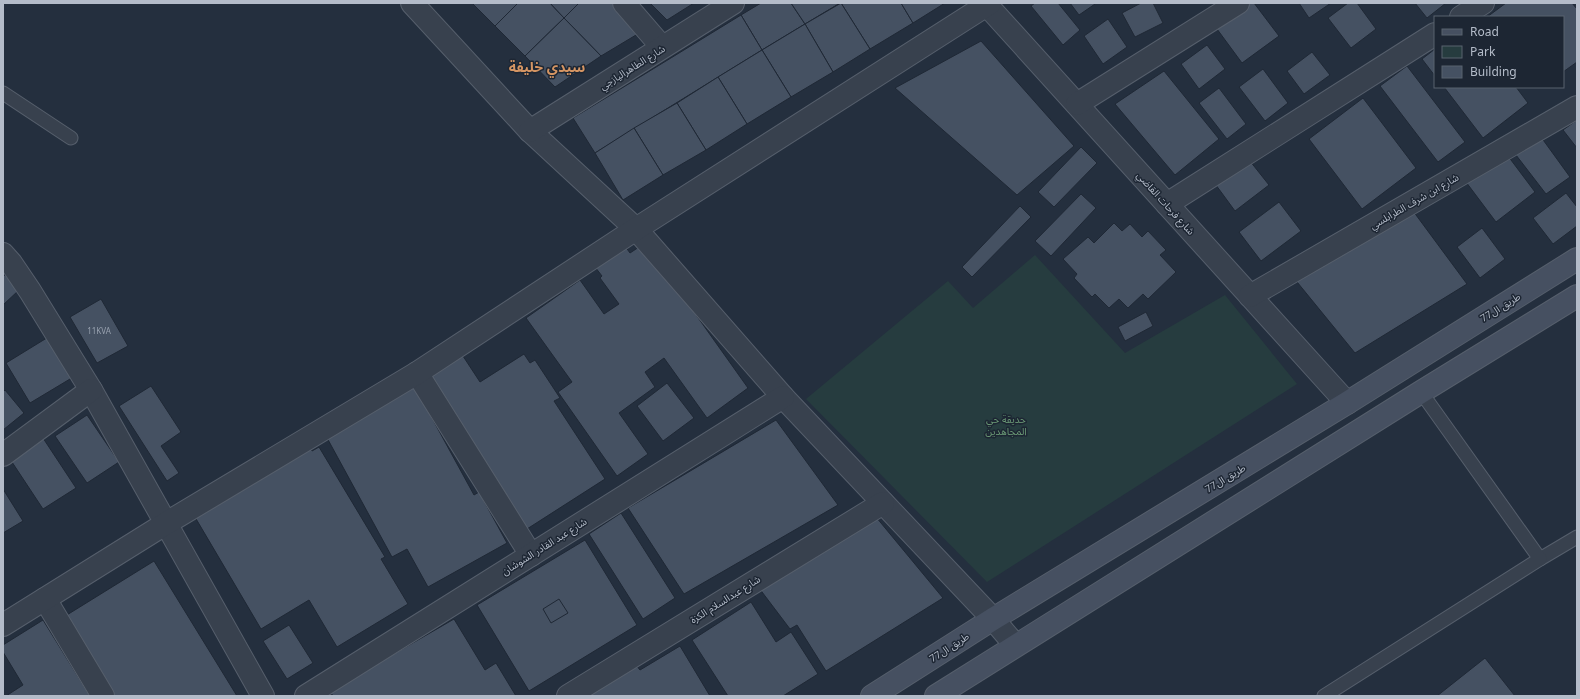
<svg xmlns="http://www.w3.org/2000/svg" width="1580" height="699" viewBox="0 0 1580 699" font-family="'Noto Sans','Noto Sans Arabic',sans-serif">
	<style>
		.green { fill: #263c3f }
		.building { fill: #455162; stroke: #1f2835 }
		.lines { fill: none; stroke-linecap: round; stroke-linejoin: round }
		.lane-casing { stroke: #565f6c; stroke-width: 15 }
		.street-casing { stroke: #565f6c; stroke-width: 24 }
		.secondary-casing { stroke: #565f6c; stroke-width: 24 }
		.lane { stroke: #38414e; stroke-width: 13 }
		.street { stroke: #38414e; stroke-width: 22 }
		.secondary { stroke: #465061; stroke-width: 22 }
		.labels { text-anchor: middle; stroke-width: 3; stroke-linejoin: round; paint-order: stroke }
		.number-label { font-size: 8px; fill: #98a1af }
		.street-label { font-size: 10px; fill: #b4bcc9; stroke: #1d2633 }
		.park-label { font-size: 10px; fill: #6b9a76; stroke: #1d2633 }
		.district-label { font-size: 14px; font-weight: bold; fill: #d59563; stroke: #1d2633 }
	</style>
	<rect width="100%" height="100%" fill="#242f3e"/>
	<path class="green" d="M1035,255l90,98 100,-58 72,89 -310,198 -181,-183 142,-118 25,27z"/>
	<g class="building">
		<path d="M472,3h46l-23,23z"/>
		<path d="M518,3h32l14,15 -39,38 -30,-30z"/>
		<path d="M550,3h29l-15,15z"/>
		<path d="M579,3h36l26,29 -40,24 -37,-38z"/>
		<path d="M650,3h44l-27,17z"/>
		<path d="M761,3h30l14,21 -43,26 -21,-35z"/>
		<path d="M791,3h49l-35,21z"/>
		<path d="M841,3h60l12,20 -43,26z"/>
		<path d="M841,3l29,46 -37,23 -28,-48z"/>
		<path d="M901,3h44l-32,20z"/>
		<path d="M1035,3h23l22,27 -17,15 -32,-39z"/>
		<path d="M1070,3h24l1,1 -16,11z"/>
		<path d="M1141,3h12l10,20 -28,14 -13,-24z"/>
		<path d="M1251,3h3l25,33 -37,27 -25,-34z"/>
		<path d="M1299,3h32l-22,15z"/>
		<path d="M1348,3h9l19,26 -25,19 -23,-30z"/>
		<path d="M1415,3h31l-19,15z"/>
		<path d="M1506,3h66l5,6v53l-14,10v-55h-76z"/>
		<path d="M741,15l21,35 -167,103 -22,-35z"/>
		<path d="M564,18l37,38 -46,31 -30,-31z"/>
		<path d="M1108,19l19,28 -24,17 -19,-28z"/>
		<path d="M805,24l28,48 -42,25 -29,-47z"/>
		<path d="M981,41l93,105 -57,49 -122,-107z"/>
		<path d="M1207,45l18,24 -26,20 -18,-25z"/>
		<path d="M1435,49v27l-13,-17z"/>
		<path d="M762,50l29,47 -44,27 -29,-47z"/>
		<path d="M1312,52l18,23 -26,19 -17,-23z"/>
		<path d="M1407,66l58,76 -27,20 -58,-76z"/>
		<path d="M1263,69l25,34 -23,18 -26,-34z"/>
		<path d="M1164,71l55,68 -44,36 -60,-71z"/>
		<path d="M718,77l29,47 -41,26 -29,-47z"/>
		<path d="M1444,87h72l12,16 -45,35z"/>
		<path d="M1219,88l27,36 -19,15 -28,-36z"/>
		<path d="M1363,98l53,70 -54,41 -53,-70z"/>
		<path d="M677,103l29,47 -43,25 -29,-47z"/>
		<path d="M1577,120v28l-14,-18z"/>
		<path d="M634,128l29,47 -40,25 -28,-47z"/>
		<path d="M1541,137l29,40 -24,17 -30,-39z"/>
		<path d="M1081,147l16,16 -43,44 -16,-15z"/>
		<path d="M1505,152l30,40 -39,30 -30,-40z"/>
		<path d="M1246,156l23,29 -34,26 -22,-30z"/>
		<path d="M1566,193l11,14v19l-24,18 -20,-26z"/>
		<path d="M1081,194l15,14 -45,48 -16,-15z"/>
		<path d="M1402,196l65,88 -112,69 -62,-76z"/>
		<path d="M1279,202l22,29 -40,30 -22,-29z"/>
		<path d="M1020,206l11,11 -59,60 -10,-10z"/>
		<path d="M1114,223l8,8 8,-7 12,13 6,-6 18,19 -6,5 16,17 -28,27 -5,-5 -15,14 -9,-9 -10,9 -14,-14 -3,3 -18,-19 3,-4 -14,-15 25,-22 6,6z"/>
		<path d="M1482,228l23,31 -25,19 -23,-31z"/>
		<path d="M645,243l103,145 -41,30 -43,-60 -19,14 10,15 -36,26 29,41 -31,22 -59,-84 14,-10 -46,-64 54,-38 24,34 15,-10 -19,-26 2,-2 -7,-9 30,-21 5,7z"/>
		<path d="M5,275l14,15 -16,15v-29z"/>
		<path d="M101,299l27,47 -31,17 -27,-46z"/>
		<path d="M1146,312l7,14 -28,15 -7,-14z"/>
		<path d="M50,336l25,40 -45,27 -24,-40z"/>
		<path d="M461,353l19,29 44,-28 6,9 5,-3 25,38 -6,3 51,78 -78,50 -100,-155z"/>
		<path d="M667,383l27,35 -31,23 -26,-35z"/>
		<path d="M151,386l30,46 -20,14 18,27 -12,8 -48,-75z"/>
		<path d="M415,387l59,108 5,-3 28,51 -79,44 -21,-38 -15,8 -66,-121z"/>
		<path d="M5,390l19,23 -21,17v-38z"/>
		<path d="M87,415l32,47 -32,21 -32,-47z"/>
		<path d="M776,420l62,85 -154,89 -56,-86z"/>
		<path d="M41,435l35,53 -33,21 -35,-53z"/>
		<path d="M308,443l4,8 7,-4 66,110 -4,2 27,45 -71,43 -28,-47 -48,29 -69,-117z"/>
		<path d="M3,489l20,32 -20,12z"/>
		<path d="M621,513l54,85 -32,21 -54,-85z"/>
		<path d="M876,517l67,81 -117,73 -29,-46 -7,4 -31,-41z"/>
		<path d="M585,540l52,85 -108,66 -52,-86z"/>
		<path d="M154,561l83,135h-127l-48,-78z"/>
		<path d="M559,599l9,14 -17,10 -8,-14z"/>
		<path d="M751,602l25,40 15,-10 27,42 -35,22h-55l-36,-56z"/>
		<path d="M454,619l31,51 11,-7 20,33h-183l-3,-5z"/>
		<path d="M43,620l47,76h-84l17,-11 -20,-33v-7z"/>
		<path d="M289,625l24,38 -26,16 -24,-38z"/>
		<path d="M680,646l30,50h-124l50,-31 4,5z"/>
		<path d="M1485,658l30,38h-78z"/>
	</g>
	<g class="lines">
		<defs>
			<g id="lane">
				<path d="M3,93l68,45"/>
				<path d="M1540,559l37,-22"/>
				<path d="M1324,696l216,-137 -119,-167"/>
			</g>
			<g id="street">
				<path d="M412,3l118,128 106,98 147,168 210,222 22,26"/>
				<path d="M624,3l38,44"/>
				<path d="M985,3l362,400"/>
				<path d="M1461,17l22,-14"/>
				<path d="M1077,104l161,-101"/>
				<path d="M530,131l203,-128"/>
				<path d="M1167,204l268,-170"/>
				<path d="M3,254l8,9 19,28 61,99 172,306"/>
				<path d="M1250,296l327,-189"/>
				<path d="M417,373l114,182"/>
				<path d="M3,455l88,-65"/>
				<path d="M45,599l58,97"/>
				<path d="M3,625l162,-101 252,-151 219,-144 354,-226"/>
				<path d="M306,696l477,-299"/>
				<path d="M568,696l315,-193"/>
			</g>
			<g id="secondary">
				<path d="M872,696l121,-77 354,-216 230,-144"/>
				<path d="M936,696l485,-304 156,-96"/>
			</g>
		</defs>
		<use href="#lane" class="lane-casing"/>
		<use href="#street" class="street-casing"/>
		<use href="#secondary" class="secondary-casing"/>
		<use href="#lane" class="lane"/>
		<use href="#street" class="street"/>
		<use href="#secondary" class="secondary"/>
	</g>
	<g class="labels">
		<g class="number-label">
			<text x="99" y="334">11KVA</text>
		</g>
		<g class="street-label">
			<text transform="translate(632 67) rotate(-32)" y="4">شارع الطاهراليازجي</text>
			<text transform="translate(1414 201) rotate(-30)" y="4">شارع ابن شرف الطرابلسي</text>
			<text transform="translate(1166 203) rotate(48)" y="4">شارع فرحات القاضي</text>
			<text transform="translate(1500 307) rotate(-32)" y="4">طريق ال77</text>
			<text transform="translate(1225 478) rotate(-31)" y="4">طريق ال77</text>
			<text transform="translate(544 546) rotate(-32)" y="4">شارع عبد القادر الشوشان</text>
			<text transform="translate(725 599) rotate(-32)" y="4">شارع عبدالسلام الكزة</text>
			<text transform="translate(949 647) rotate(-33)" y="4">طريق ال77</text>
		</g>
		<g class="park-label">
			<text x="1006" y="423">حديقة حي<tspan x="1006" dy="12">المجاهدين</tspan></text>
		</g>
		<g class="district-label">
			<text x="547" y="72">سيدي خليفة</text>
		</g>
	</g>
	<rect width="1580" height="699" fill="none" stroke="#b4bcc9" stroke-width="8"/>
	<rect x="1434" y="16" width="130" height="72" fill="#1d2633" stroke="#59626f"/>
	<rect x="1442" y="29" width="20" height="6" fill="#465061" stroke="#59626f"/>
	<text x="1470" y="36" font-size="12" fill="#b4bcc9">Road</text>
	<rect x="1442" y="46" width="20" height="12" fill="#263c3f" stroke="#59626f"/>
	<text x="1470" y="56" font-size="12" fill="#b4bcc9">Park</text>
	<rect x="1442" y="66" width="20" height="12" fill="#455162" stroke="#59626f"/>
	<text x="1470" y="76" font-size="12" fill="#b4bcc9">Building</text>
</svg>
